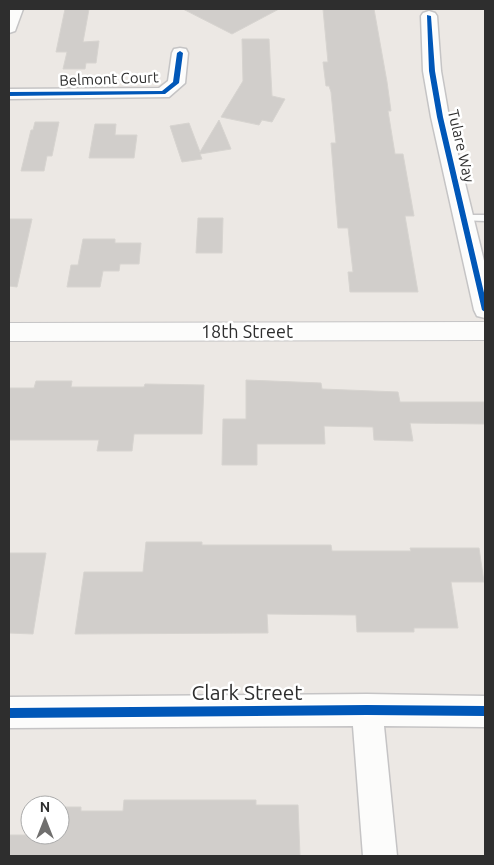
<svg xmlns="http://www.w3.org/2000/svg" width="494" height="865" viewBox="0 0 494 865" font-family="Ubuntu,sans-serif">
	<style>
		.building { fill: #d1cecb; stroke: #d7d4d0 }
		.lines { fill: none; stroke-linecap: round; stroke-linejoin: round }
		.service-casing { stroke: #c5c4c5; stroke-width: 3 }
		.minor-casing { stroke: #c5c4c5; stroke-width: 3 }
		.secondary-casing { stroke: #c5c4c5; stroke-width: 2 }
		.service { fill: #fcfcfb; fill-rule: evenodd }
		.minor { fill: #fcfcfb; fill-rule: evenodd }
		.secondary { fill: #fcfcfb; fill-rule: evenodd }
		.cycleway-casing { stroke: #fff; stroke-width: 3 }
		.cycleway { fill: #0057b8; fill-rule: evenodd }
		.labels { text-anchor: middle; stroke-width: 5; stroke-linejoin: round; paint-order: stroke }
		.far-street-label { font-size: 15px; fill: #2e2e2e; stroke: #fff }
		.street-label { font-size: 18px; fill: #2e2e2e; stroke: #fff }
		.near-street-label { font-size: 21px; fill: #2e2e2e; stroke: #fff }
	</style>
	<rect width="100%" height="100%" fill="#ece8e4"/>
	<g class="building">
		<path d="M65,9h24l-6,33 16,-1 -3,22h-10l-1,6h-22l4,-17h-11z"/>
		<path d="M183,9h96l-47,25z"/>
		<path d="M323,9h51l13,73 4,29h-3l7,43h8l11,62h-9l13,76h-68l-2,-20h5l-5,-44h-10l-7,-85h5l-5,-51 -2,-6h-3l-3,-24h5z"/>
		<path d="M242,39h27l3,57 13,3 -13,23 -10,-2 -3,5 -38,-8 22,-36z"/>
		<path d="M219,120l12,29 -31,5 2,5 -20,3 -12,-36 19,-3 11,29z"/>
		<path d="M35,122h24l-7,34h-5l-3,15h-23l10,-41h2z"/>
		<path d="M95,124h21l-1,11h22l-3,23h-45z"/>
		<path d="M198,218h25l-1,35h-26z"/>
		<path d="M9,219h23l-15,68 -8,-1z"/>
		<path d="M83,239h32v4h26l-2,21h-19l-1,7h-16l-3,16h-33l4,-22h7z"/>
		<path d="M246,380l75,3 1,6 76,3 2,10h85v22l-75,-1 3,18 -39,-1 -1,-13 -49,-1 1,18h-68v21h-35l1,-46h23z"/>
		<path d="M36,381h36l-1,6h73l1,-3 59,1 -2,49h-68l-2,17h-35l2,-11h-90v-52h25z"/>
		<path d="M146,542h56v3h129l1,6h79l-1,-3h69l5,34h-33l7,46h-44v4h-57l-1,-17 -89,-1 1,19 -193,1 9,-62h59z"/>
		<path d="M9,553h37l-13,81 -24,-1z"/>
		<path d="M124,800h132v5h42l2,51h-291v-21h51v-28h21v4h42z"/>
	</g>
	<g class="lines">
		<defs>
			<path id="service" d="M464,215h21v6l-25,-1v-4z"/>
			<g id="minor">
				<path d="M9,9h14l-8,22 -6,2z"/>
				<path d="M429,11l6,2 2,3 4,55 8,46 36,148v53l-8,-2 -3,-6 -43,-193 -8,-46 -2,-55 2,-3z"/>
				<path d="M180,48l6,1 2,4 -3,30 -16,14 -160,2v-10l150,-1 9,-7 4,-28 2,-4z"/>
				<path d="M367,694l118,2v31l-101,-1 13,130h-34l-10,-130 -344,2v-31z"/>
			</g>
			<path id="secondary" d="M485,322v18l-476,1v-18z"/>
		</defs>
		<use href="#service" class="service-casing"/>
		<use href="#minor" class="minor-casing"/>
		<use href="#secondary" class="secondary-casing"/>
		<use href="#service" class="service"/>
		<use href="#minor" class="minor"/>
		<use href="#secondary" class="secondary"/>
		<defs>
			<g id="cycleway">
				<path d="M427,15l4,1 4,55 8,46 42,180v15l-3,-2 -45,-193 -8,-46z"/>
				<path d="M180,51l3,2 -4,30 -14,11 -156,2v-4l153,-1 11,-9 4,-29z"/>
				<path d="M367,705l118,1v10l-118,-1 -358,3v-10z"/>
			</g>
		</defs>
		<use href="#cycleway" class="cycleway-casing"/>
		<use href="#cycleway" class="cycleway"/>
	</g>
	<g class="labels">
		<g class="far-street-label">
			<text transform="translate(109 79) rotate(-2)" y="5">Belmont Court</text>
			<text transform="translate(461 146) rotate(77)" y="5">Tulare Way</text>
		</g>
		<g class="street-label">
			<text x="247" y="338">18th Street</text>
		</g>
		<g class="near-street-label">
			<text x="247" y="700">Clark Street</text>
		</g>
	</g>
	<rect width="494" height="865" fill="none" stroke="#2e2e2e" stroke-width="20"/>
	<g transform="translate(45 820)"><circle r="24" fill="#ffffff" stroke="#ababab"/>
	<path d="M0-4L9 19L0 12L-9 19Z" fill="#706f6e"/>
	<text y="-8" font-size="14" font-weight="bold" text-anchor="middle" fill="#2e2e2e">N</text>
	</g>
</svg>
